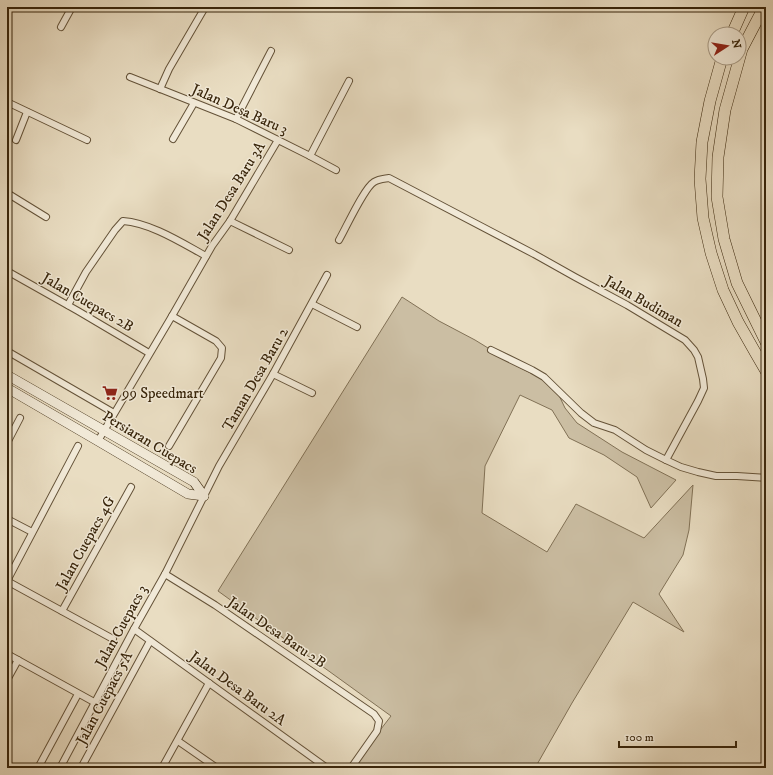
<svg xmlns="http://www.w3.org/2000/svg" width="773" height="775" viewBox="0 0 773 775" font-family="'IM FELL DW Pica',serif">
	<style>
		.green { fill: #cbbea3; stroke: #817156 }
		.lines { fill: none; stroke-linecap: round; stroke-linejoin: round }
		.street-casing { stroke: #645238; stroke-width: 8 }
		.secondary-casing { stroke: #37240a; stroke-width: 10 }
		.highway-casing { stroke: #37240a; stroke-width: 12 }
		.street { stroke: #f1e9d7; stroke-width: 6 }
		.secondary { stroke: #f1e9d7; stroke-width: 9 }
		.highway { stroke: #e9ddc2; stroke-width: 11 }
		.labels { text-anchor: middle; stroke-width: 3; stroke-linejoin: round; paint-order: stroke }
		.street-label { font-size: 15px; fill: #37240a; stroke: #f1e9d7 }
		.poi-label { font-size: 15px; fill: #37240a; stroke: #f1e9d7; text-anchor: start }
	</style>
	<rect width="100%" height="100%" fill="#e9ddc2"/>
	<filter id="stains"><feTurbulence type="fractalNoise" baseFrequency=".005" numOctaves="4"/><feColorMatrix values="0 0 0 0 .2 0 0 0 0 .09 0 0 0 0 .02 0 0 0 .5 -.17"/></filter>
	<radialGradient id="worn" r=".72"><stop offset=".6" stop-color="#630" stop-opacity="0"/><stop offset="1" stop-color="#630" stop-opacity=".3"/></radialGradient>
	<path class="green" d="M402,297l37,24 36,19 44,27 35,18 11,23 12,15 45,29 54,28 -25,28 -14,-31 -33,-22 -35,-17 -17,-28 -32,-15 -35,71 -3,47 65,39 29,-48 68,34 49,-53 -4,45 -6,25 -24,39 25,38 -51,-30 -61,101 -37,65h-184l40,-52 -173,-125z"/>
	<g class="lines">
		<defs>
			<g id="street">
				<path d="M61,27l11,-20"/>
				<path d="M130,77l106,42 74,37 26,14"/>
				<path d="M160,89l9,-20 35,-60"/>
				<path d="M7,102l80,38"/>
				<path d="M236,119l35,-68"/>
				<path d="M173,139l21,-36"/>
				<path d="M16,140l11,-28"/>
				<path d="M310,156l39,-75"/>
				<path d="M7,193l39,24"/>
				<path d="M230,221l59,29"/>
				<path d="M339,240c7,-12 25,-52 35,-58 5,-3 9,-3 15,-4l145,76 41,23 52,28 58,35 9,10 4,7 5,22 1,9 -6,13 -32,59 15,7 17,5 18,4h21l29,2"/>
				<path d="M7,271l71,40 71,42"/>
				<path d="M312,304l45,23"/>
				<path d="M68,305l18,-33 29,-42 8,-9c28,2 59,22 83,35"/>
				<path d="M491,350l41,20 12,7 37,36 13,10 21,7 31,20 20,10"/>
				<path d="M7,351l107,62"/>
				<path d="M273,374l39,19"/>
				<path d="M98,441l74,-125 40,-70 18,-25 48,-81"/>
				<path d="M7,443l13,-25"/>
				<path d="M169,446l52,-88 1,-10 -6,-7 -44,-25"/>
				<path d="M7,519l25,13"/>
				<path d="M165,574l50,31 159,109 5,7 -2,10 -26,37"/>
				<path d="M7,581l71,-135"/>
				<path d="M7,581l106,58"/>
				<path d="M62,611l69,-124"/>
				<path d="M134,629l193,139"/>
				<path d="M7,654l87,48"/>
				<path d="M7,680l11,-20"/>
				<path d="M178,741l39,27"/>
				<path d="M38,768l40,-74"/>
				<path d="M60,768l74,-139 31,-55 54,-108 54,-92 54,-99"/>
				<path d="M81,768l69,-127"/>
				<path d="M162,768l47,-85"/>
			</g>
			<g id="secondary">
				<path d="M7,375l187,107 10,14"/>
				<path d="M7,388l91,53 90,53 16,2"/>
			</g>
			<g id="highway">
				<path d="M764,7l-22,42 -17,61 -7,47 -1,40 7,42 13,44 29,59"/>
				<path d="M732,34l12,-27"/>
				<path d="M722,58l-12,43 -8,41 -2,37 3,39 8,35 12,37 15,32 17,30 11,19"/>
			</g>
		</defs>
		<use href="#street" class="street-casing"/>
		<use href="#secondary" class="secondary-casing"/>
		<use href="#highway" class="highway-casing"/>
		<use href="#street" class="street"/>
		<use href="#secondary" class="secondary"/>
		<use href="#highway" class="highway"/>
	</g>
	<defs>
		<symbol id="supermarket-bare" viewBox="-9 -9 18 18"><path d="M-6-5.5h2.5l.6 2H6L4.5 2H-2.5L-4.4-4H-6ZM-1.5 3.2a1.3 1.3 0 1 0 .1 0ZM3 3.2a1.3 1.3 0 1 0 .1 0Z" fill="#8f2418" stroke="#f1e9d7" stroke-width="2.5" paint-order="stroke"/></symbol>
	</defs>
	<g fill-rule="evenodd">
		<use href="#supermarket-bare" x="99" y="382" width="22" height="22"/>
	</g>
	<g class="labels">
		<g class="street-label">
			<text transform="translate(240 109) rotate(24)" y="5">Jalan Desa Baru 3</text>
			<text transform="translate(231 191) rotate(-58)" y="5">Jalan Desa Baru 3A</text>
			<text transform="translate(644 301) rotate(30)" y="5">Jalan Budiman</text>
			<text transform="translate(88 302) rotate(30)" y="5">Jalan Cuepacs 2B</text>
			<text transform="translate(255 379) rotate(-60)" y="5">Taman Desa Baru 2</text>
			<text transform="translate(150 442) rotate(31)" y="5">Persiaran Cuepacs</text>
			<text transform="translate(85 543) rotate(-61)" y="5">Jalan Cuepacs 4G</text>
			<text transform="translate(121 626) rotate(-61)" y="5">Jalan Cuepacs 3</text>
			<text transform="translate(277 632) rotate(34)" y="5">Jalan Desa Baru 2B</text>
			<text transform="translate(238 688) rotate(36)" y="5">Jalan Desa Baru 2A</text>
			<text transform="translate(104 698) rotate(-62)" y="5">Jalan Cuepacs 5A</text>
		</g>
		<g class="poi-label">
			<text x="122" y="398">99 Speedmart</text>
		</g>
	</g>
	<rect width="773" height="775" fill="none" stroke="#e9ddc2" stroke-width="24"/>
	<rect x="8" y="8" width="757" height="759" fill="none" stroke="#37240a" stroke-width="2"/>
	<rect x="12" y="12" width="749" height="751" fill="none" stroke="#37240a"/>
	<g transform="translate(727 46) rotate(78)"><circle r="19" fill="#f1e9d7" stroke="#a79a85"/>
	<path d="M0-3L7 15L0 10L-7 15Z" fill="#8f2418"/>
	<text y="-6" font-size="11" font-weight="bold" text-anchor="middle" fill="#37240a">N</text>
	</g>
	<path d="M619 741v6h117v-6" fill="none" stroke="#37240a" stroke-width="2"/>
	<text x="625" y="741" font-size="12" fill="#37240a" stroke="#f1e9d7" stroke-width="3" paint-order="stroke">100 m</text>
	<rect width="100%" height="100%" filter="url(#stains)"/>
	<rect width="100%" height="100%" fill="url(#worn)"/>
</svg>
